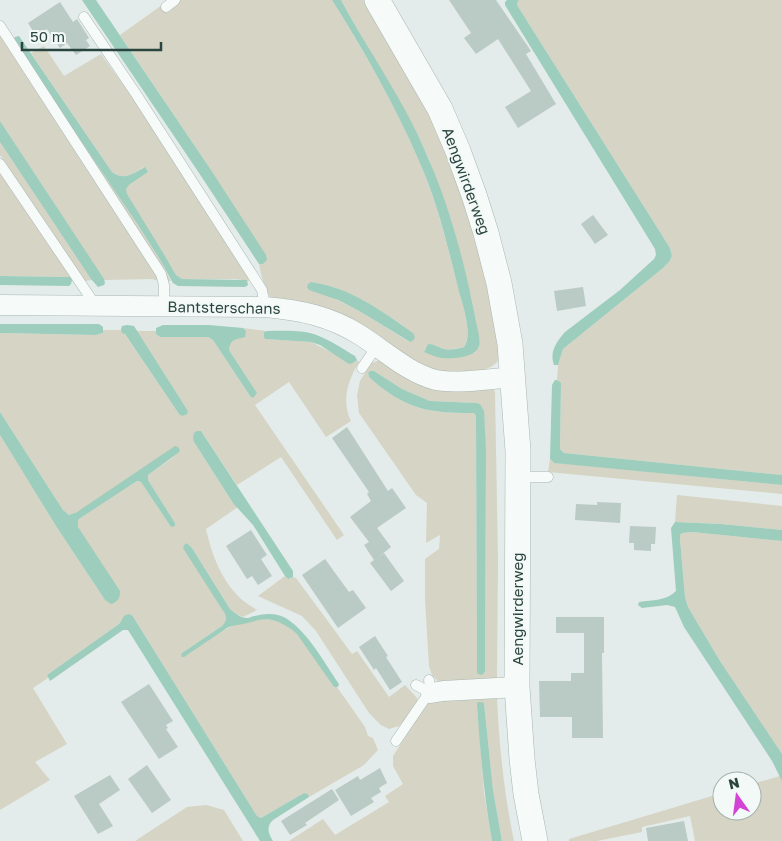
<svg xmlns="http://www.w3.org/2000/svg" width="782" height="841" viewBox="0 0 782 841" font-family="'Golos Text',sans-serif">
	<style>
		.green { fill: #d6d4c4; fill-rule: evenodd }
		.water { fill: #9dcdbc }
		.building { fill: #bacac5 }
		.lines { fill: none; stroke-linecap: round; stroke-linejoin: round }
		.service-casing { stroke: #a8b7b3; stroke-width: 11 }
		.minor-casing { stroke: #a8b7b3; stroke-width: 21 }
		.tertiary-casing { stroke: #a8b7b3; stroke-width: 26 }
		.service { stroke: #f6faf9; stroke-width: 10 }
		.minor { stroke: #f6faf9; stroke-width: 20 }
		.tertiary { stroke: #f6faf9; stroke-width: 25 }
		.labels { text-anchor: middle; stroke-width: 4; stroke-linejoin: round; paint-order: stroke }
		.street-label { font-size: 15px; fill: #2a453f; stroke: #f3f9f7 }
	</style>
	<rect width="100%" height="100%" fill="#e3ecea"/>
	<g class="green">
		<path d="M169,0h163c32,52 63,105 87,161 18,40 28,84 39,127 4,14 15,47 6,59 -8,1 -15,4 -23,1 -5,-2 -8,-4 -13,-4l-4,8 50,1 5,-6v-8l-7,-39 -21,-79 -22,-62 -11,-23 -77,-136h26l70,125 43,116 21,113c-2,4 -3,8 -6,10 -12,11 -43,8 -59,8l-162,-70c-10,-12 -12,-24 -15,-38h4l-56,-100 -87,-129zM311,282c39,5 71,29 102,51l-4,9 -48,-30 -32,-16z"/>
		<path d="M520,0h262v475l-218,-22 -4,-4 1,-65 -4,-4 1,-15 5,-16 100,-81 6,-6 3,-6 -2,-8 -153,-243 1,-4z"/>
		<path d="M0,22l138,203 21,33 12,23 -17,-1 -1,-1 -49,1 -104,-159z"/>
		<path d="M44,46l20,30 37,-22 64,89 86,132 -2,6 -13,-2h-54l-6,-4 -11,-19 -39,-62v-5l3,-4 19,-13 -4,-5c-12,7 -20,14 -32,5l-81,-119z"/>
		<path d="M0,142l91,137 1,1 -7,1 -85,-126z"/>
		<path d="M0,169l77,111h-5l-2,-3 -70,-1z"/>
		<path d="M243,328l24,3 -3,1 1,7 46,3 42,21 4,-3 2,2c-11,18 -18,39 -8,59l-25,16 -37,-55 -34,23 89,130 -7,5 -56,-83 -44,28 -36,-54 -7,11 39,61 5,4 -32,22c6,26 15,51 35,70 5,4 11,8 16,11l-14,7 -5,-2 -8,-6 -38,-61 -5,-5 -3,2 41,69c2,5 1,7 -3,12l-40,27 52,-28c10,-1 20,-5 30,-6 9,0 19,3 26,9 15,10 33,43 44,59h3l28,40 3,9 5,2 5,12 -14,15 -55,32 -1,-3 -4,-1 -43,25 -4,-2 -125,-201 -4,-1 -7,6 -2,4 -72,51 1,3 -15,10 34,56 -32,18 15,18 -50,30v-375l56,91 49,74 -27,-73v-6l1,-2 58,-38 4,1 30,45 4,-4 -27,-43v-5l30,-21 -101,58 -8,3 -6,-5 -63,-98v-79l96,2 7,-2v-3h19l57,84 3,2 6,-5 -51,-80h19v3l4,3h48l5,3 37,56 7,-3 -28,-43 1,-7 16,-12z"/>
		<path d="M381,360l106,28 7,2 1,2 3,169 -1,116 -6,6 -52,-1 -7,-7 -3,-9 -4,-67v-40l14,-10 1,-14 -14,8 1,-40 -11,-8 -57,-82 -2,-18 3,-14 11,-18zM374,371l28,18 28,12 46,2 10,48 -1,221 -3,3 -5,-3 -1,-256 -2,-3c-13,0 -26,0 -39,-2 -25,-3 -48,-17 -66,-34l-1,-4z"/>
		<path d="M550,459l4,4h4l224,22v9l-234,-22z"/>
		<path d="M677,495l105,11v24l-61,-6 -46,-2z"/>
		<path d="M692,532l90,9v213l-62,-93 -32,-54 -3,-10 -5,-58v-4l2,-2z"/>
		<path d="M285,576l3,3 5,-2 3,1 56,76 5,-3 32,46 16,-12 12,13 1,5 -11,15 -8,8 -10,3 -8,-4 -12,-12 -53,-82 -14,-15 -31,-14 -13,-6z"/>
		<path d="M435,697h62c2,48 7,96 17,144h-12l-9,-51 -9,-87 -7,2 7,88 8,48h-203l34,-22 12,16 54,-33 -4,-6 18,-12 -10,-18v-10l32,-50z"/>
		<path d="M780,776l2,5v60h-87l-5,-25 -48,11v5l-45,9h-28v-2l153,-46v18h30v-27z"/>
		<path d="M206,805l18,5 19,31h-108l52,-34z"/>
	</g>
	<g class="water">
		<path d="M82,0h14l111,164 59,91 1,5 -4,4h-4l-60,-91z"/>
		<path d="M332,0h9c29,54 65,103 88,160 21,48 36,105 46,156 1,9 6,21 4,30 -3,12 -28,13 -37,12 -7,-1 -12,-4 -18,-6l4,-8c5,0 8,2 13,4 8,3 15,1 23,-1 9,-11 -1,-42 -5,-55 -11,-44 -21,-89 -40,-131 -24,-56 -55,-110 -87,-161z"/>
		<path d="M507,0h13l-2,1 -1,4 153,243 2,8 -3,6 -6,6 -100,81 -5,16h-4c-5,-13 3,-24 11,-33l55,-42 34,-31 2,-4 -1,-6 -150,-244v-3z"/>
		<path d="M19,36l93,136c12,9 20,2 33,-5l3,5 -19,13 -3,4 1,5 38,62 11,19 6,4 65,1 1,5 -3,2 -67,-1 -5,-3 -14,-25 -21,-33 -125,-184 2,-4z"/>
		<path d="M0,121l104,158 1,4 -1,2 -6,2 -7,-8 -91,-137z"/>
		<path d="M0,276l70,1 2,3 -1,4 -2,2 -69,-1z"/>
		<path d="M311,282c39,5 71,29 102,51 3,5 2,7 -3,9l-49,-30 -23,-12 -29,-10 -2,-3 1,-3z"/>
		<path d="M0,324h99l4,3v6l-7,2 -96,-2z"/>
		<path d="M127,325l7,1 54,85 -1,3 -5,2 -3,-2 -54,-80 -3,-1 -1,-4 1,-3z"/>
		<path d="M163,325h46l34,3 3,3 -1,6c-10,3 -14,1 -16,13l28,43 -4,5 -3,-2 -37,-56 -5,-3h-48l-4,-3v-6z"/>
		<path d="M267,331c14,0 29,-1 43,2 16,4 31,15 45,23l2,4 -4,3 -4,1 -29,-19 -9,-3 -46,-3 -1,-2v-5z"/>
		<path d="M370,371h4l28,18 28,12 46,2 4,1 4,7 2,40 -1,221 -3,3 -4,-1 -1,-2 -1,-256 -2,-3c-13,0 -26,0 -39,-2 -25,-3 -48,-17 -66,-34l-1,-4z"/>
		<path d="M555,380h2l4,3 -1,66 4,4 218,22v10l-228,-22 -4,-4 2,-74z"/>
		<path d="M0,412l63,98 6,5 8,-3 98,-66 3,1 2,3 -2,3 -30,22v5l27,43v3l-4,1 -30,-45 -4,-1 -58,38 -1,2v6l42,64c0,7 -2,11 -9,13l-6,-4 -49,-74 -56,-91z"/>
		<path d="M197,431h4l92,140v6l-5,2 -3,-3 -32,-51 -20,-22 -39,-61 -1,-5 1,-4z"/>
		<path d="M675,522l46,2 61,6v11l-90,-9 -10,1 -2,2v4l5,58 3,10 32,54 62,93v27l-10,-20 -88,-134 -9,-20 -8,-2 -25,3 -4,-3 1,-3c14,-2 27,-1 37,-11l-5,-63z"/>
		<path d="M187,543l5,5 38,61c5,4 10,9 17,9 3,0 5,-2 8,-2 7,-2 16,-3 23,-1 24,6 47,49 61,69l-1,3h-4l-37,-53c-11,-9 -23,-17 -38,-14 -5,1 -10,3 -16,4 -5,1 -10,1 -16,4l-43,29h-2l-1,-2 1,-2 40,-27c4,-5 5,-7 3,-12l-42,-66 1,-3z"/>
		<path d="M128,614l4,1 125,201 4,2 43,-25 4,1 1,3 -36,23c-7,7 -5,13 0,21h-13l-132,-211h-5l-73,51 -3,-6 72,-51 5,-8z"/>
		<path d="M478,702h3l3,1 9,87 9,51h-10c-8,-45 -12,-90 -15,-136z"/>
	</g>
	<g class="building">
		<path d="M449,0h47l35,51 -5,3 30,50 -38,24 -13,-21 26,-16 -33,-52 -22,15 -12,-16 7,-5z"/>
		<path d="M60,2l13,20 4,-3 12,19 -3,2 4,6 -14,9 -9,-12 -7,5 -13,-19 -11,7 -8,-13z"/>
		<path d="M593,215l15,20 -13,9 -14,-20z"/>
		<path d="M583,287l3,19 -29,5 -3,-20z"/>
		<path d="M347,427l41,64 4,-3 14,20 -29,20 14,19 -14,11 7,-5 20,28 -13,10 -21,-28 4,-3 -10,-15 5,-3 -19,-25 21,-16 -4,-7 2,-2 -37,-54z"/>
		<path d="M597,502l24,1 -1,20 -45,-3 1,-16 21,1z"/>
		<path d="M630,526l26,1 -1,17h-4v7l-17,-1v-7h-5z"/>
		<path d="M251,530l16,25 -6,4 11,17 -14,9 -6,-9 -5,3 -21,-33z"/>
		<path d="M325,559l24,33 4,-2 13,18 -28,20 -36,-53z"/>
		<path d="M556,617h48v36h-2l1,85h-31v-21h-32l-1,-36h32v-8h13v-40h-28z"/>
		<path d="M375,636l13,20 -2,1 16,25 -12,8 -14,-22 -2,2 -15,-23z"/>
		<path d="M149,684l24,37 -7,4 2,3 -2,1 12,18 -19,12 -38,-57z"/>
		<path d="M147,765l24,35 -19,13 -24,-34z"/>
		<path d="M380,768l7,15 -8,5 2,4 -10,6 3,4 -23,14 -16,-26 23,-14 2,4z"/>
		<path d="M110,775l10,15 -21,14 14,22 -15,8 -24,-38z"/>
		<path d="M332,789l7,11 -34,23 2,2 -17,10 -9,-14z"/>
		<path d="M684,821l4,20h-40l-2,-13z"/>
	</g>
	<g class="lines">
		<defs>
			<g id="service">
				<path d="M166,7l9,-7"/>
				<path d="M84,17l52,77 126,196 3,17"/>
				<path d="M0,26l161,248 3,11v21"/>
				<path d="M0,164l90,133 -1,9"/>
				<path d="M362,368l15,-22"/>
				<path d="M518,477h30"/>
				<path d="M416,685l15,8 -2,-13"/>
				<path d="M396,741l28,-41 7,-7"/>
			</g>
			<g id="minor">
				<path d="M0,305l265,2c35,3 65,9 95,28 24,15 48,38 76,45 22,4 54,-1 77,-3"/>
				<path d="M431,693l12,-2 74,-4"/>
			</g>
			<path id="tertiary" d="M377,0l63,109 18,42 16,44 12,38 13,50 11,61 8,107 -1,236 5,72 4,35 9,47"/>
		</defs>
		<use href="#service" class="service-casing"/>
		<use href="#minor" class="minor-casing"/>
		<use href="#tertiary" class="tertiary-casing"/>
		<use href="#service" class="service"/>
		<use href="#minor" class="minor"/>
		<use href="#tertiary" class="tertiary"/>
	</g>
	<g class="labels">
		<g class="street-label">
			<text transform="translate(466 181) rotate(70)" y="5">Aengwirderweg</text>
			<text transform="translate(224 308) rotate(1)" y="5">Bantsterschans</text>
			<text transform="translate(518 609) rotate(-90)" y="5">Aengwirderweg</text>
		</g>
	</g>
	<g transform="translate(737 796) rotate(346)"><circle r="24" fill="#f3f9f7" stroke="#a3b1ad"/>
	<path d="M0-4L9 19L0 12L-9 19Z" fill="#d344d5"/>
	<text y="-8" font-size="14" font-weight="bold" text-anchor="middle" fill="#2a453f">N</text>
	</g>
	<path d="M22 42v8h139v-8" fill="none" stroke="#2a453f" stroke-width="2.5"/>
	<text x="30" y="42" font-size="15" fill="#2a453f" stroke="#f3f9f7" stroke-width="4" paint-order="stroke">50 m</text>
</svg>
